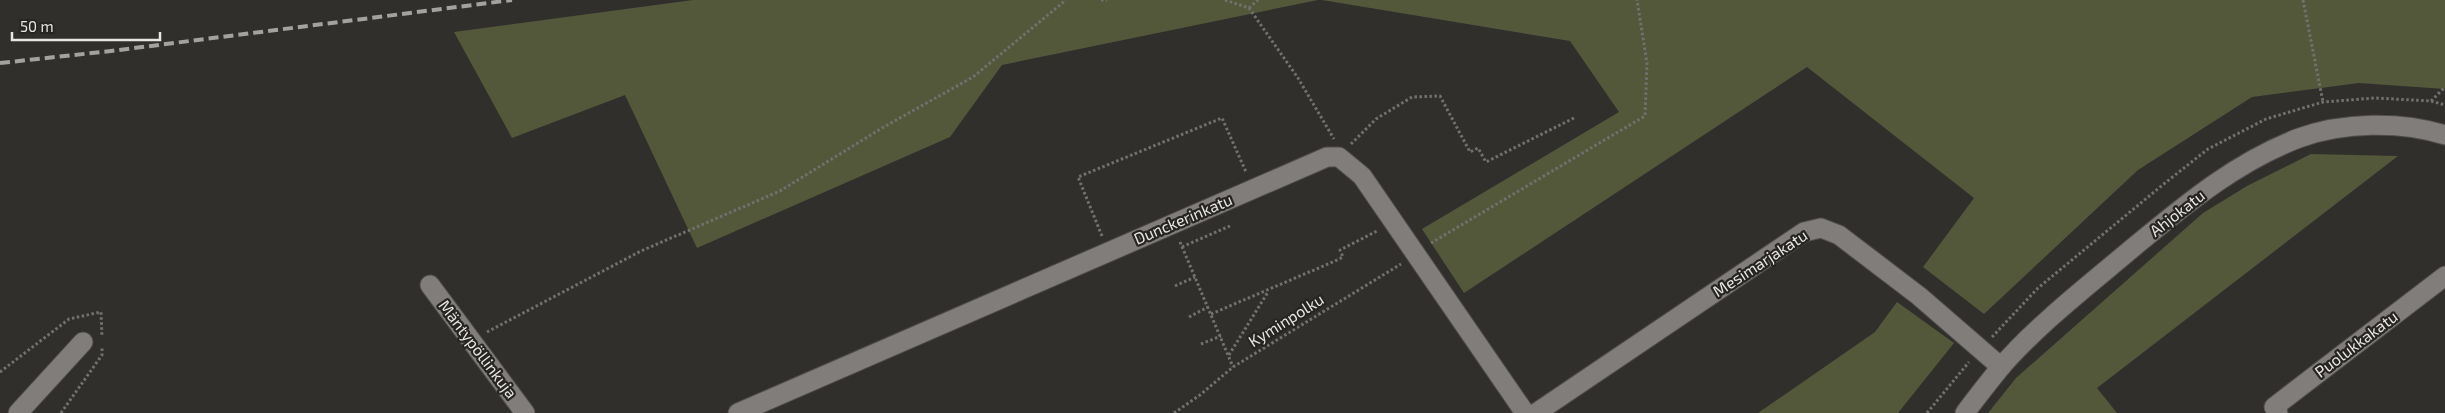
<svg xmlns="http://www.w3.org/2000/svg" width="2445" height="413" viewBox="0 0 2445 413" font-family="'Exo 2',sans-serif">
	<style>
		.green { fill: #53583b }
		.lines { fill: none; stroke-linecap: round; stroke-linejoin: round }
		.minor-casing { stroke: #4f4d4a; stroke-width: 21 }
		.path { stroke: #72716e; stroke-width: 3; stroke-dasharray: 2.5 2.5; stroke-linecap: butt }
		.minor { stroke: #807d7a; stroke-width: 19 }
		.rail { stroke: #a3a2a0; stroke-width: 4; stroke-dasharray: 10 5; stroke-linecap: butt }
		.labels { text-anchor: middle; stroke-width: 4.5; stroke-linejoin: round; paint-order: stroke }
		.street-label { font-size: 16px; fill: #e7e6e4; stroke: #272522 }
	</style>
	<rect width="100%" height="100%" fill="#312f2c"/>
	<g class="green">
		<path d="M693,0h625l-316,65 -52,72 -253,111 -72,-153 -113,43 -58,-106z"/>
		<path d="M1322,0h1123v89l-86,-6 -107,14 -114,73 -154,144 -61,-47 51,-69 -167,-131 -343,226 -42,-64 197,-117 -49,-71z"/>
		<path d="M2311,154l87,2 -301,232 20,25h-129l28,-35 187,-165 44,-27z"/>
		<path d="M1897,302l57,41 -56,70h-140l117,-81z"/>
	</g>
	<g class="lines">
		<defs>
			<g id="minor">
				<path d="M430,285l95,128"/>
				<path d="M18,413l65,-71"/>
				<path d="M738,413l589,-256h12l23,19 163,237"/>
				<path d="M1536,413l268,-181 17,-4 18,7 80,61 82,71"/>
				<path d="M1965,413c11,-15 23,-30 35,-45 38,-44 90,-84 135,-122 51,-42 101,-84 164,-108 44,-16 102,-17 146,-3"/>
				<path d="M2278,413l-4,-6 171,-131"/>
			</g>
		</defs>
		<use href="#minor" class="minor-casing"/>
		<g class="path">
			<path d="M1101,0h6"/>
			<path d="M1225,0l24,8 49,70 36,61"/>
			<path d="M2303,0l20,102"/>
			<path d="M1249,8l9,-8"/>
			<path d="M2431,101l14,-14"/>
			<path d="M1351,144l25,-25 36,-22 28,-1 30,56 8,-4 8,14 90,-45"/>
			<path d="M1102,236l-24,-59 144,-59 24,54"/>
			<path d="M1180,242l53,125"/>
			<path d="M1431,243l214,-127 2,-53 -10,-63"/>
			<path d="M1182,247l48,-21"/>
			<path d="M1175,286l20,-9"/>
			<path d="M1211,314l124,-53 8,-4 -3,-7 37,-19"/>
			<path d="M1189,317l19,-10"/>
			<path d="M487,332l154,-81 139,-60 102,-63 91,-51 93,-77"/>
			<path d="M1992,337l46,-49 127,-105 43,-34 58,-30 57,-17 52,-4 56,3 14,4"/>
			<path d="M1201,344l20,-8"/>
			<path d="M1229,355l39,-63"/>
			<path d="M0,372l69,-53 32,-7 1,25"/>
			<path d="M61,413l41,-58v-7"/>
			<path d="M1174,413l26,-18 33,-28 168,-103"/>
			<path d="M1927,413l42,-51"/>
		</g>
		<use href="#minor" class="minor"/>
		<path class="rail" d="M0,63l111,-12 401,-51"/>
	</g>
	<g class="labels">
		<g class="street-label">
			<text transform="translate(2177 213) rotate(-38)" y="6">Ahjokatu</text>
			<text transform="translate(1183 219) rotate(-23)" y="6">Dunckerinkatu</text>
			<text transform="translate(1760 263) rotate(-33)" y="6">Mesimarjakatu</text>
			<text transform="translate(1286 320) rotate(-32)" y="6">Kyminpolku</text>
			<text transform="translate(2356 344) rotate(-37)" y="6">Puolukkakatu</text>
			<text transform="translate(478 349) rotate(53)" y="6">Mäntypöllinkuja</text>
		</g>
	</g>
	<path d="M12 32v8h148v-8" fill="none" stroke="#e7e6e4" stroke-width="2.5"/>
	<text x="20" y="32" font-size="15" fill="#e7e6e4" stroke="#272522" stroke-width="4" paint-order="stroke">50 m</text>
</svg>
